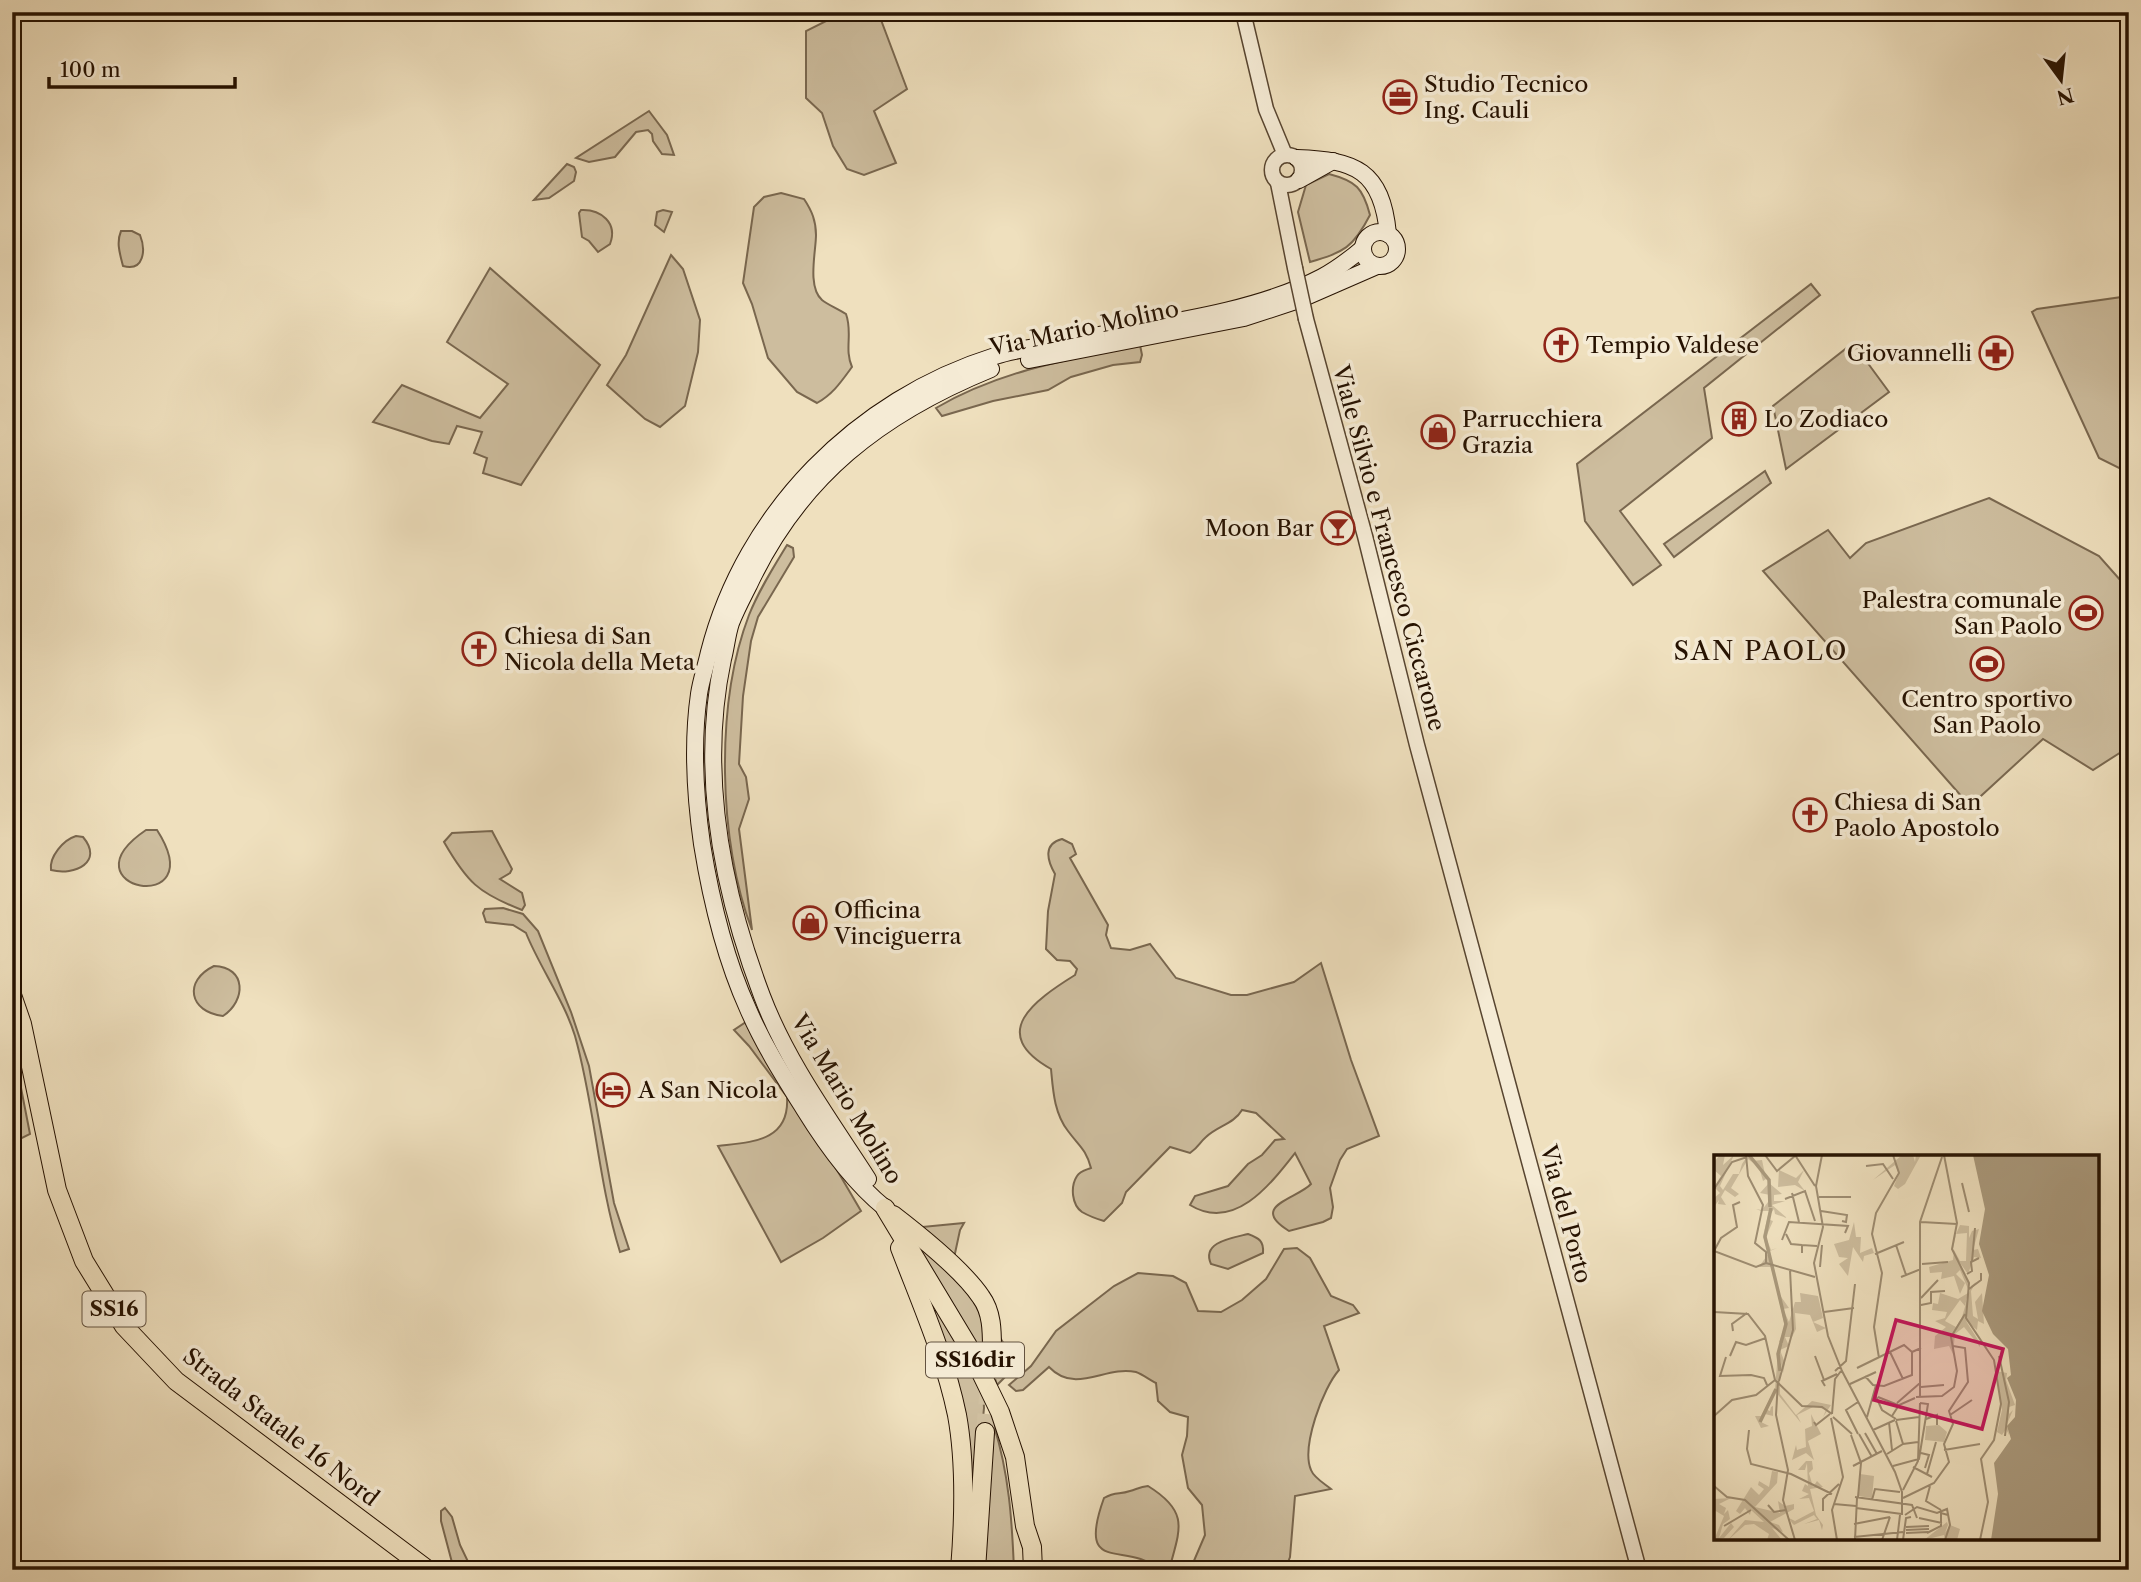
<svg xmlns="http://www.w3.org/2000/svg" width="2141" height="1582" viewBox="0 0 2141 1582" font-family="'Libre Caslon Text',serif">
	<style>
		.green { fill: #cdbd9e; stroke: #79674f; stroke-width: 2 }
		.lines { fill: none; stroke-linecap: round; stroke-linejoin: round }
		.primary-tunnel { stroke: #d1c1a2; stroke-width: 18; stroke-dasharray: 18 9; stroke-linecap: butt }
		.tertiary-casing { stroke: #584530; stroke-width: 17 }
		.secondary-casing { stroke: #251100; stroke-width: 18 }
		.primary-casing { stroke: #251100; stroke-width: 20 }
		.tertiary { stroke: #f5ebd5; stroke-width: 14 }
		.secondary { stroke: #f5ebd5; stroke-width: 16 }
		.primary { stroke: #efe0be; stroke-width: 18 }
		.tertiary-bridge-casing { stroke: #584530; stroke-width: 17; stroke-linecap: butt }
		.tertiary-bridge { stroke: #f5ebd5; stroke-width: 14 }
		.labels { text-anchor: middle; stroke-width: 7; stroke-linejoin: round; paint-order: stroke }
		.shield { fill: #f5ebd5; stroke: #635240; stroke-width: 2 }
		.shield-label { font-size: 21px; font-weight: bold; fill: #251100 }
		.poi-label { font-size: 23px; fill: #251100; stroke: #f5ebd5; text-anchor: start }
		.street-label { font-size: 23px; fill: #251100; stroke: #f5ebd5 }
		.quarter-label { font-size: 26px; letter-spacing: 2px; fill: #251100; stroke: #f5ebd5 }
		.inset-river { fill: none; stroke: #aa9a7d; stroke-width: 3.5 }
		.inset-road { fill: none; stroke: #9e8d72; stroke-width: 2 }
		.view { fill: #c2185b; fill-opacity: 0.15; stroke: #c2185b; stroke-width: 3.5 }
		.inset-edge { fill: none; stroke: #251100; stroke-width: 3.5 }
	</style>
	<rect width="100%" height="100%" fill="#efe0be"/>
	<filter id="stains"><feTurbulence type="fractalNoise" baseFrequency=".00286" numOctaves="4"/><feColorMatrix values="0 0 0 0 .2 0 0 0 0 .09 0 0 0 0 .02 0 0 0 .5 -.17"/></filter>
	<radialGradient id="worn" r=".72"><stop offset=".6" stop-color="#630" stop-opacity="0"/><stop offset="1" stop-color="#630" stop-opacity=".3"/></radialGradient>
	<g class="green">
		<path d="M844,12h34l29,77 -33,22 22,52 -32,12 -17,-6 -14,-23 -11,-33 -16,-15v-67z"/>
		<path d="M649,111l18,24 7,20 -12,-1 -9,-13 -1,-7 -4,-4 -12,2 -21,25 -26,5 -13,-4z"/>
		<path d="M567,164l7,3 2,5 -2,9 -25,17 -15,2z"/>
		<path d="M1329,174c27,7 34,14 41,41 -17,33 -26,37 -60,47l-12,-50 8,-27z"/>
		<path d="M781,193l23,6c8,12 12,22 12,36 0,16 -9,52 6,65 6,5 17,9 24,14 7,19 -2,35 6,53 -11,15 -19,27 -35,36l-20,-11 -29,-34 -16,-54 -9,-21 11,-76 10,-10z"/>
		<path d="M581,210c20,-1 37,13 29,34l-12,8 -9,-11 -7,-4 -3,-24z"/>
		<path d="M663,210l9,2 -8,20 -9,-7 2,-13z"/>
		<path d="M121,231h11l8,4c6,15 4,37 -17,31 -3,-12 -7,-23 -2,-35z"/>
		<path d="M671,255l12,14 17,51 -2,32 -13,54 -25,21 -15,-8 -38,-34 19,-30z"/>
		<path d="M490,268l110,97 -79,120 -38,-12 4,-15 -13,-5 8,-21 -25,-6 -8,18 -17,-3 -59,-19 29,-37 78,33 28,-34 -61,-42z"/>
		<path d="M1811,284l9,11 -116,93 8,50 -92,73 41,54 -28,20 -48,-64 -8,-57z"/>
		<path d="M2129,296v177l-30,-15 -67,-146 5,-3z"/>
		<path d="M1853,343l36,49 -103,77 -13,-63z"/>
		<path d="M1140,345l2,10 -2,7 -27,3 -42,12 -23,13 -55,11 -51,15 -6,-8c63,-37 133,-49 204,-63z"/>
		<path d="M1765,471l6,12 -97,74 -10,-13z"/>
		<path d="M1989,498l110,58 30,34v157l-36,23 -50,-31 -73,67 -207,-235 65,-41 22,28 16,-15z"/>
		<path d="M787,545l6,3 1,9 -36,60 -7,24 -8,55 -4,68 7,13 3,22 -10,30 13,101c-34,-88 -37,-226 -3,-315 10,-25 24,-47 38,-70z"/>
		<path d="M146,830h11c57,89 -98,59 -11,0z"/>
		<path d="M492,831l20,38 -2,4 -10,6 22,14 3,12 -3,5c-44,-17 -55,-28 -78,-68l8,-9z"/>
		<path d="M76,836l7,1c21,25 -8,39 -32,33 -2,-13 12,-30 25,-34z"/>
		<path d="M1062,839l10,5 4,10 -6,4 38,67 -2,10 5,13 19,2 20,-6 26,34 55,17h16l47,-13 27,-19 30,97 28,76 -32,13 -7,11 -10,28 3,19 -2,11 -8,4 -34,9c-41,-25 8,-32 22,-47l-16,-31c-25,32 -61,79 -105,52l5,-9 33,-10 20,-22 14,-9 13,-15 9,-1 -28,-26 -14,-3c-8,14 -25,16 -36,27 -7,6 -6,9 -16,16l-20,-6 -44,45 -4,11 -18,18c-7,-2 -15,-5 -22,-9 -10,-7 -12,-25 -5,-36 3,-5 9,-6 14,-8 -5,-19 -12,-22 -23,-37 -14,-18 -15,-41 -17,-62 -64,-36 -16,-69 24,-94l2,-6 -7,-8 -13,-1 -11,-11 2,-38 7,-37c-8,-14 -12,-30 7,-35z"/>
		<path d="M503,908l20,6 15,17 33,81 18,54 25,137 15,46 -9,3c-22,-71 -25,-145 -45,-216 -11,-36 -35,-68 -49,-103l-13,-8 -27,-3 -3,-9 2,-4z"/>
		<path d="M214,966c33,1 32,35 9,50 -34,-4 -40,-35 -9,-50z"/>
		<path d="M749,1020l112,191 -38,27 -42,24 -63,-116c33,-4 72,-4 69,-49l-38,-51 -15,-16z"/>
		<path d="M12,1042l18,92 -18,9z"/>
		<path d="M964,1223l-4,7 -6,28 -32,-31z"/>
		<path d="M1248,1234c11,4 16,7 15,19l-35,16 -17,-5c-10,-22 21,-26 37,-30z"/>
		<path d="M914,1235l69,72 4,27 -1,26 -72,-120z"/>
		<path d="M1297,1248l13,10 21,38 22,9 6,8 -35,13 15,44c-16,18 -38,77 -28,100 3,8 14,14 20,19l-36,7 -5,61 -5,13h-95l15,-35 -3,-30 -14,-17 -6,-33 5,-19 1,-19 -18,-5 -12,-11 -2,-18c-6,-3 -14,-9 -20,-11 -31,-7 -60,23 -87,-5l-26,23 -7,1 -7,-6 22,-19 25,-35 58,-45 24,-13 35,3 13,7 12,28 23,1 21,-12 24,-21 18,-30z"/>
		<path d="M932,1311h8l43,78 1,19 -8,82 -10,21z"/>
		<path d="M999,1336l18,29 -20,20 -4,-13z"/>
		<path d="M994,1426c15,48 18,94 20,144h-30z"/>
		<path d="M1148,1486c42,26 32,43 21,84h-11c-29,-31 -83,8 -54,-72 12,-7 15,-3 26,-7 7,-2 10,-4 18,-5z"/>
		<path d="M445,1508l7,9 8,28 12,25h-18l-13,-49v-10z"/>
	</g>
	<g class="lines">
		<path class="primary-tunnel" d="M985,1432l7,-83"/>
		<defs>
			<g id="tertiary">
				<path d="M1243,12l23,97 19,46"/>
				<circle cx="1287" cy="170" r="15"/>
				<path d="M1278,183l17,85"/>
				<path d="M1306,319l59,217 52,209 222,825"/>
			</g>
			<g id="secondary">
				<path d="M1297,158c58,2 85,12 91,76"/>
				<path d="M1299,180l34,-19"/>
				<circle cx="1380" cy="249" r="17"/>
				<path d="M1029,360l215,-42 55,-18 78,-34"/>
				<path d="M868,1179c-38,-59 -81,-117 -106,-183 -40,-106 -63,-224 -39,-337 3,-11 4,-24 8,-36 5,-13 12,-26 18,-38 51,-109 132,-171 242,-216"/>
				<path d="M885,1208c-31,-25 -60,-65 -81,-99 -20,-32 -41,-65 -56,-100 -24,-53 -37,-109 -46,-165 -7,-49 -10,-101 -3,-150 2,-14 7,-28 10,-42 36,-140 148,-253 286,-296 18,-6 38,-8 56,-12 85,-18 195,-27 271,-67 15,-8 28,-18 41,-29"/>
			</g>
			<g id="primary">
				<path d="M12,995l10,29 35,166 27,71 40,65 52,55 252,189"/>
				<path d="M885,1208l83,138 32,66 15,45 10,69 7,21 1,23"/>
				<path d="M893,1215c26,20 70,55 88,82 11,15 11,34 11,52"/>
				<path d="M900,1248c21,55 45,109 57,167 9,49 7,105 3,155"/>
				<path d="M976,1570l9,-138"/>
			</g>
		</defs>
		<use href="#tertiary" class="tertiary-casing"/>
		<use href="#secondary" class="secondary-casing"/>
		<use href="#primary" class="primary-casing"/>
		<use href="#tertiary" class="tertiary"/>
		<use href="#secondary" class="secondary"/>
		<use href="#primary" class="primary"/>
		<defs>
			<path id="tertiary-bridge" d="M1295,268l11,51"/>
		</defs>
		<use href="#tertiary-bridge" class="tertiary-bridge-casing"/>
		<use href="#tertiary-bridge" class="tertiary-bridge"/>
	</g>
	<defs>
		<symbol id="office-ring" viewBox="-11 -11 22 22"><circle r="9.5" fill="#f5ebd5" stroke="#8f2418" stroke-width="1.5"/><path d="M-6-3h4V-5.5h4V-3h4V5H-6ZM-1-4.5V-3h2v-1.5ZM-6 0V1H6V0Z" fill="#8f2418"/></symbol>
		<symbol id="church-ring" viewBox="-11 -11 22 22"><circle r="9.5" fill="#f5ebd5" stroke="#8f2418" stroke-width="1.5"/><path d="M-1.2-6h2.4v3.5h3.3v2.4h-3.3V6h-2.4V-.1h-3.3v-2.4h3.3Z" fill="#8f2418"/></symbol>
		<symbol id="pharmacy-ring" viewBox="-11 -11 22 22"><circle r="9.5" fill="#f5ebd5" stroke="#8f2418" stroke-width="1.5"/><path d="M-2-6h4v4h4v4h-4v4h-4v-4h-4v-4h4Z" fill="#8f2418"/></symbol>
		<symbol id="building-ring" viewBox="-11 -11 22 22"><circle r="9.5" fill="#f5ebd5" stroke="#8f2418" stroke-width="1.5"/><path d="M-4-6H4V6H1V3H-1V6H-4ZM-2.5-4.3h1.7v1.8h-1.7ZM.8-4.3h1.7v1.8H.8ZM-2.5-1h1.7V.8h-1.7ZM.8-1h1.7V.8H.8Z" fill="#8f2418"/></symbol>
		<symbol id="shop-ring" viewBox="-11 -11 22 22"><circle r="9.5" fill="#f5ebd5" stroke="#8f2418" stroke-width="1.5"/><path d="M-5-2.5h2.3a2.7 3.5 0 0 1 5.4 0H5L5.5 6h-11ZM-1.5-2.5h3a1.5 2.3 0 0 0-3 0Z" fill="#8f2418"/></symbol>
		<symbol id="bar-ring" viewBox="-11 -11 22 22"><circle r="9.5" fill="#f5ebd5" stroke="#8f2418" stroke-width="1.5"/><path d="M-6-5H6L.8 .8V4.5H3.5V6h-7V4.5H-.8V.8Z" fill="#8f2418"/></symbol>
		<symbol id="stadium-ring" viewBox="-11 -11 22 22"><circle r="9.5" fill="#f5ebd5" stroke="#8f2418" stroke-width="1.5"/><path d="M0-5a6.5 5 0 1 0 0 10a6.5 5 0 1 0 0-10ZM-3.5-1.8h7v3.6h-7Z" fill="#8f2418"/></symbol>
		<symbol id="hotel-ring" viewBox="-11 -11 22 22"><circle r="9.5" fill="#f5ebd5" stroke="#8f2418" stroke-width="1.5"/><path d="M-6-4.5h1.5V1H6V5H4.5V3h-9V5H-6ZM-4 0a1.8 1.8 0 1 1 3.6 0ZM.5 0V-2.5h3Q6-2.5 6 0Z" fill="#8f2418"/></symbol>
	</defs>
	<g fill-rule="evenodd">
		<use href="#office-ring" x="1381" y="78" width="38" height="38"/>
		<use href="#church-ring" x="1542" y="326" width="38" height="38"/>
		<use href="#pharmacy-ring" x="1977" y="334" width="38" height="38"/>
		<use href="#building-ring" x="1720" y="400" width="38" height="38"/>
		<use href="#shop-ring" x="1419" y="413" width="38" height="38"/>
		<use href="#bar-ring" x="1319" y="509" width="38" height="38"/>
		<use href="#stadium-ring" x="2067" y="594" width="38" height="38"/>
		<use href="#church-ring" x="460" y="630" width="38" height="38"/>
		<use href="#stadium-ring" x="1968" y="645" width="38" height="38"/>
		<use href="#church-ring" x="1791" y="796" width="38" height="38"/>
		<use href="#shop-ring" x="791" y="904" width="38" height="38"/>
		<use href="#hotel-ring" x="594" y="1071" width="38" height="38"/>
	</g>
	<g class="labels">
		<g class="shield">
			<rect x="82.5" y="1291.5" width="63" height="35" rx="5"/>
			<rect x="926" y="1342.5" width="98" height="35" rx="5"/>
		</g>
		<g class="shield-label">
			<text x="114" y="1316">SS16</text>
			<text x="975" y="1367">SS16dir</text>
		</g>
		<g class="poi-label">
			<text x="1424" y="92">Studio Tecnico<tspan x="1424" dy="26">Ing. Cauli</tspan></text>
			<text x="1586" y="353">Tempio Valdese</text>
			<text x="1972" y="361" text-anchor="end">Giovannelli</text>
			<text x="1462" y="427">Parrucchiera<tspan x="1462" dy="26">Grazia</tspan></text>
			<text x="1764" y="427">Lo Zodiaco</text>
			<text x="1314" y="536" text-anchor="end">Moon Bar</text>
			<text x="2062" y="608" text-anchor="end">Palestra comunale<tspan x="2062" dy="26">San Paolo</tspan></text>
			<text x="504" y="644">Chiesa di San<tspan x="504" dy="26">Nicola della Meta</tspan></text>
			<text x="1987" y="707" text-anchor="middle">Centro sportivo<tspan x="1987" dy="26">San Paolo</tspan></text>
			<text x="1834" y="810">Chiesa di San<tspan x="1834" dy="26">Paolo Apostolo</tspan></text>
			<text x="834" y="918">Officina<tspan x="834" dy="26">Vinciguerra</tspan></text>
			<text x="638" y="1098">A San Nicola</text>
		</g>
		<g class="street-label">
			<text transform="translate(1084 328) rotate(-12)" y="8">Via Mario Molino</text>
			<text transform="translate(1389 548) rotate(75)" y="8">Viale Silvio e Francesco Ciccarone</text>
			<text transform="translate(847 1099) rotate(59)" y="8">Via Mario Molino</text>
			<text transform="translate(1566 1214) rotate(75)" y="8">Via del Porto</text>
			<text transform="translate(281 1427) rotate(38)" y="8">Strada Statale 16 Nord</text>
		</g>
		<g class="quarter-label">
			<text x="1761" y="660">SAN PAOLO</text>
		</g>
	</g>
	<g transform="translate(1714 1155)">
		<rect width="385" height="385" fill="#efe0be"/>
		<path d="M6,0h5l-2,10 11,-10 -14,31 3,4 10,-16h6l3,-10 6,-9 5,6 9,-1 4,19 -3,2 -4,-14 -11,-8 -17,29 8,6 -4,3 -10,-7 -4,7 5,8 -8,-1 1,-4 -5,7v-9l6,-5 -6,-6 7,-11 -7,-6v-8zM188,0h11l2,7 1,-7h5l-16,29 -7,5 -4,-3 5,-13 -4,-8 -22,15zM65,15l17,8 8,-8 -6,12 7,9 -10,-6 -17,2zM55,28l13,11 -8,1v6h11l-13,4 15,13 -12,-4 -1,-5 -7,10 6,2 -7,16 5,13 6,-2 -7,3 3,25 -2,-9h-12l9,-13 -5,-18 6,-25h-8l-5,-2 6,1 6,-8 2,-7 -10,-2zM140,67l2,15h5l-1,16 12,-5 2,5 -10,3 -1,6 -10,-15 -5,29 -9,-12 9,-6 -9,-1 -5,-13 15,-4zM246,70l9,1v12l3,-7 7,-2 -6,21 5,-1 3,9 -7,-1 -6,17 -13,-18 14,27 -1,6 -8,-19 -4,4 9,9 -5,11 -6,-18 -13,3 1,-7 -12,1 -1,-6 24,-7 1,-10 6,11h6l1,-28 -11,1 -3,15v-8zM262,127l-5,9 2,25 5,3 -3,-17 7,-9 2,31 -6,-3 -1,9 -11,-9 14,22v4l-16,-20 -9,7 -2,20 -4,-8 -15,3 1,-13 11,-9 -11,-6 10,-3 2,-6 -15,-2 1,-7 5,1 2,-11 18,6 10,-6 -3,13 -5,-6 -15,21 11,6 6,-10 9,-31zM63,136l12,17 -6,1 6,13 6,-20h6l-1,-9 18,3 5,22 -10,4 13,6 -9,4 -7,-17 -15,-2 1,16 -4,8h-7l4,9 -9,4 5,13 -2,10 -3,-14v35l16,21 16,-14 19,4 -8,12 3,-7 -11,-4 -18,9 4,8 -26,-32 -10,18 5,2 1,-4 2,-1v10l-8,-2 -4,8 8,4 -8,2 -6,-12h6l14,-27 3,-37 5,-9 -4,-1 6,-15zM294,212l-2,13 9,25 -6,2v7l4,-4 -6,14 2,11 -3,-6 -4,6 -5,-3 5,-22 -6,-39 11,2zM97,259l10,20 -13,7 6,19 -8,-7 -14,7 4,-15 1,5 9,-3 -1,-18 7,-3zM225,270l8,7 -3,10 -19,-2 1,-14zM92,306h6l1,8 -4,4 4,14 4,-6 6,6 -13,2 6,26 7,10 -1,5 -3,-10 -15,4 13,-5 -3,-4 -20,10 -2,-2 -3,-5 6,3 19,-10 -5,-13 -10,1 10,-5 -7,-3 3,-7 3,2 -1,-23 -2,7h-7zM58,316l6,1 -1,11 -22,24 25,6 -2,-12 7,5 9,-2v5l-24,13 9,3 4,7 -11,-4 10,12h-15l2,-6 -15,-10 -9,1 -17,15 17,-20 19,2 -13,-12 -1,5 -5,-7 -5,6 -4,-3 15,-24 8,8 5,-6 -6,-4 1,-4 10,6zM146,319l14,2 -2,22 -14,-2zM17,343l-12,6 7,4 -2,6 4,-4 2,9 -7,5 -4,14 12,-15 3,4 -10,11 -10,2 10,-24 -10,-6v-11zM233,367l1,3 -3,8 5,-8 10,4 -3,11h-12l-1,-5 -20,5z" fill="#cdbd9e"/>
		<path d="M259,0h126v385h-108l7,-46 -4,-31 17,-24 -4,-13 8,-9 1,-17 -9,-22 4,-3 -3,-26 -15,-15 -11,-23 7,-36 -10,-31 6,-35z" fill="#aa9a7d"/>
		<path class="inset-river" d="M35,0l20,25 1,27M57,53l-6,29 21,87 -8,30 2,17M46,267l16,-33"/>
		<path class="inset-road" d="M32,0l2,21 15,29 -8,38 11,9v11M51,0l12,16 18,-15M81,0l20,31M108,0l-6,31 7,41 -9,36 14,73 14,35M230,0l13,68 -5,26 17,34 -3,35 28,42 7,44 -7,36 -13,19 7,43 -8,38M152,11l17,-2 10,15M248,28l7,29M0,34l18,-27 15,-5M78,38l7,29M105,42h32M71,44l20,-8 10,30M26,47l-7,3 4,22 -16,11 -7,13 42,16 10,-4M107,56l26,4 -1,7 -4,-1M207,67l36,2M72,79l5,10 11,1M68,85l7,-18 59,4 -3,7M182,90l10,30M88,98v-8l15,1M161,99l29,-12M258,106l3,-33M52,108l49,14M208,109l26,-2M106,112l2,-22M253,119l5,-3 -1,-9 8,-4M187,122l20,-8M255,134l12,-9v-7M207,143l17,-18M207,150l10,-2v-11l14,-1M0,157l34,2 17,22 10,44M110,157l30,-4M19,176l-1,-7 15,-11M176,197l13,27M16,201l6,-14 10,3 20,-7M101,201l9,24M285,201l10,46 -4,34M12,202l-6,19 31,-1 13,3 3,7M165,203l-5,-31 8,-54 -10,-39 4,-21 23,-40 -6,-18M143,213l47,-23 8,7M121,216l11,-10 9,-77M128,216l53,101 7,20v23M151,221l8,9 11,1 28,-11v-23l9,-4M64,226l-2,34 12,55 -5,30 12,40M65,226l14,-51 -3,-60M136,229l26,-12M111,231l-3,-5 15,-7M207,232l23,-2M160,237l8,18 14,9M164,242l20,8M202,242l26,-1 12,-9 3,-16 -6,-34 14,-23M206,243v-176l22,-65M183,248l23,-20M118,259l3,-35 6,-8M236,260l22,-15M0,261l18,-16 24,-5 19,-15 27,26 20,1 10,7M178,261l7,-11 16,-7M119,262l19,17M153,262l9,-32M117,263l12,59 -11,33 5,30M212,264l11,-4v10M182,265l23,-3M182,266l7,23M100,267l2,3 14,-11M175,267l3,28M35,275l-2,19 4,15 40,10 41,20M159,275l22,-10M151,278l12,21M144,279l-12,-24 12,-8M145,279l13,23M137,280l10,28 -3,34M230,295l36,-6M207,298l8,2 -4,13M173,299l16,-10 15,-2M139,311l29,-15M179,311l26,-7 9,-55 -8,-1M199,312l19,10M213,319l9,-32M0,331l13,11 18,3 44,40M216,331l-4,15 15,9M189,335l15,-29 2,-58M141,342l57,8 5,13M189,343l31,-15 15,-21 -5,-18 9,-20 -4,-13 19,-29 -3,-34 -12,-2M158,345l3,-11 25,3M120,349l22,2M54,350l6,7 12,-2M142,353l46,6M109,356v-12l16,-15M191,360l12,-8 20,6 10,-4 3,16 -5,15M205,363l23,5M140,369l36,-7M10,371l27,-16M192,372l23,-1M192,375l23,-1M192,378l22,-1M213,378l14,-7v-13l7,2M140,382l49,-5M141,385l2,-42M168,385l8,-23M183,385l3,-25M189,385l3,-22 5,-1"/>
		<path class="view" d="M182,165l107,29 -21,80 -108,-29z"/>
		<rect width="385" height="385" class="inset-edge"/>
	</g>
	<rect width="2141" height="1582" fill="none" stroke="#efe0be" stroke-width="42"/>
	<rect x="14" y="14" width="2113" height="1554" fill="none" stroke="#251100" stroke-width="3.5"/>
	<rect x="21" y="21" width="2099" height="1540" fill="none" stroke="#251100" stroke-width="2"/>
	<g transform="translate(2061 80) rotate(165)" stroke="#f5ebd5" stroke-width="5" paint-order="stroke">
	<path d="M0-5L12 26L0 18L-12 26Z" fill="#251100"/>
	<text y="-10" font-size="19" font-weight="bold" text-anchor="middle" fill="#251100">N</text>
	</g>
	<path d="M49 77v10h186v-10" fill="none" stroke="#251100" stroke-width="3.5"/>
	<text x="60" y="77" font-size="21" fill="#251100" stroke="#f5ebd5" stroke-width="5" paint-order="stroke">100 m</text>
	<rect width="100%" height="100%" filter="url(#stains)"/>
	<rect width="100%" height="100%" fill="url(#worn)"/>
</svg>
